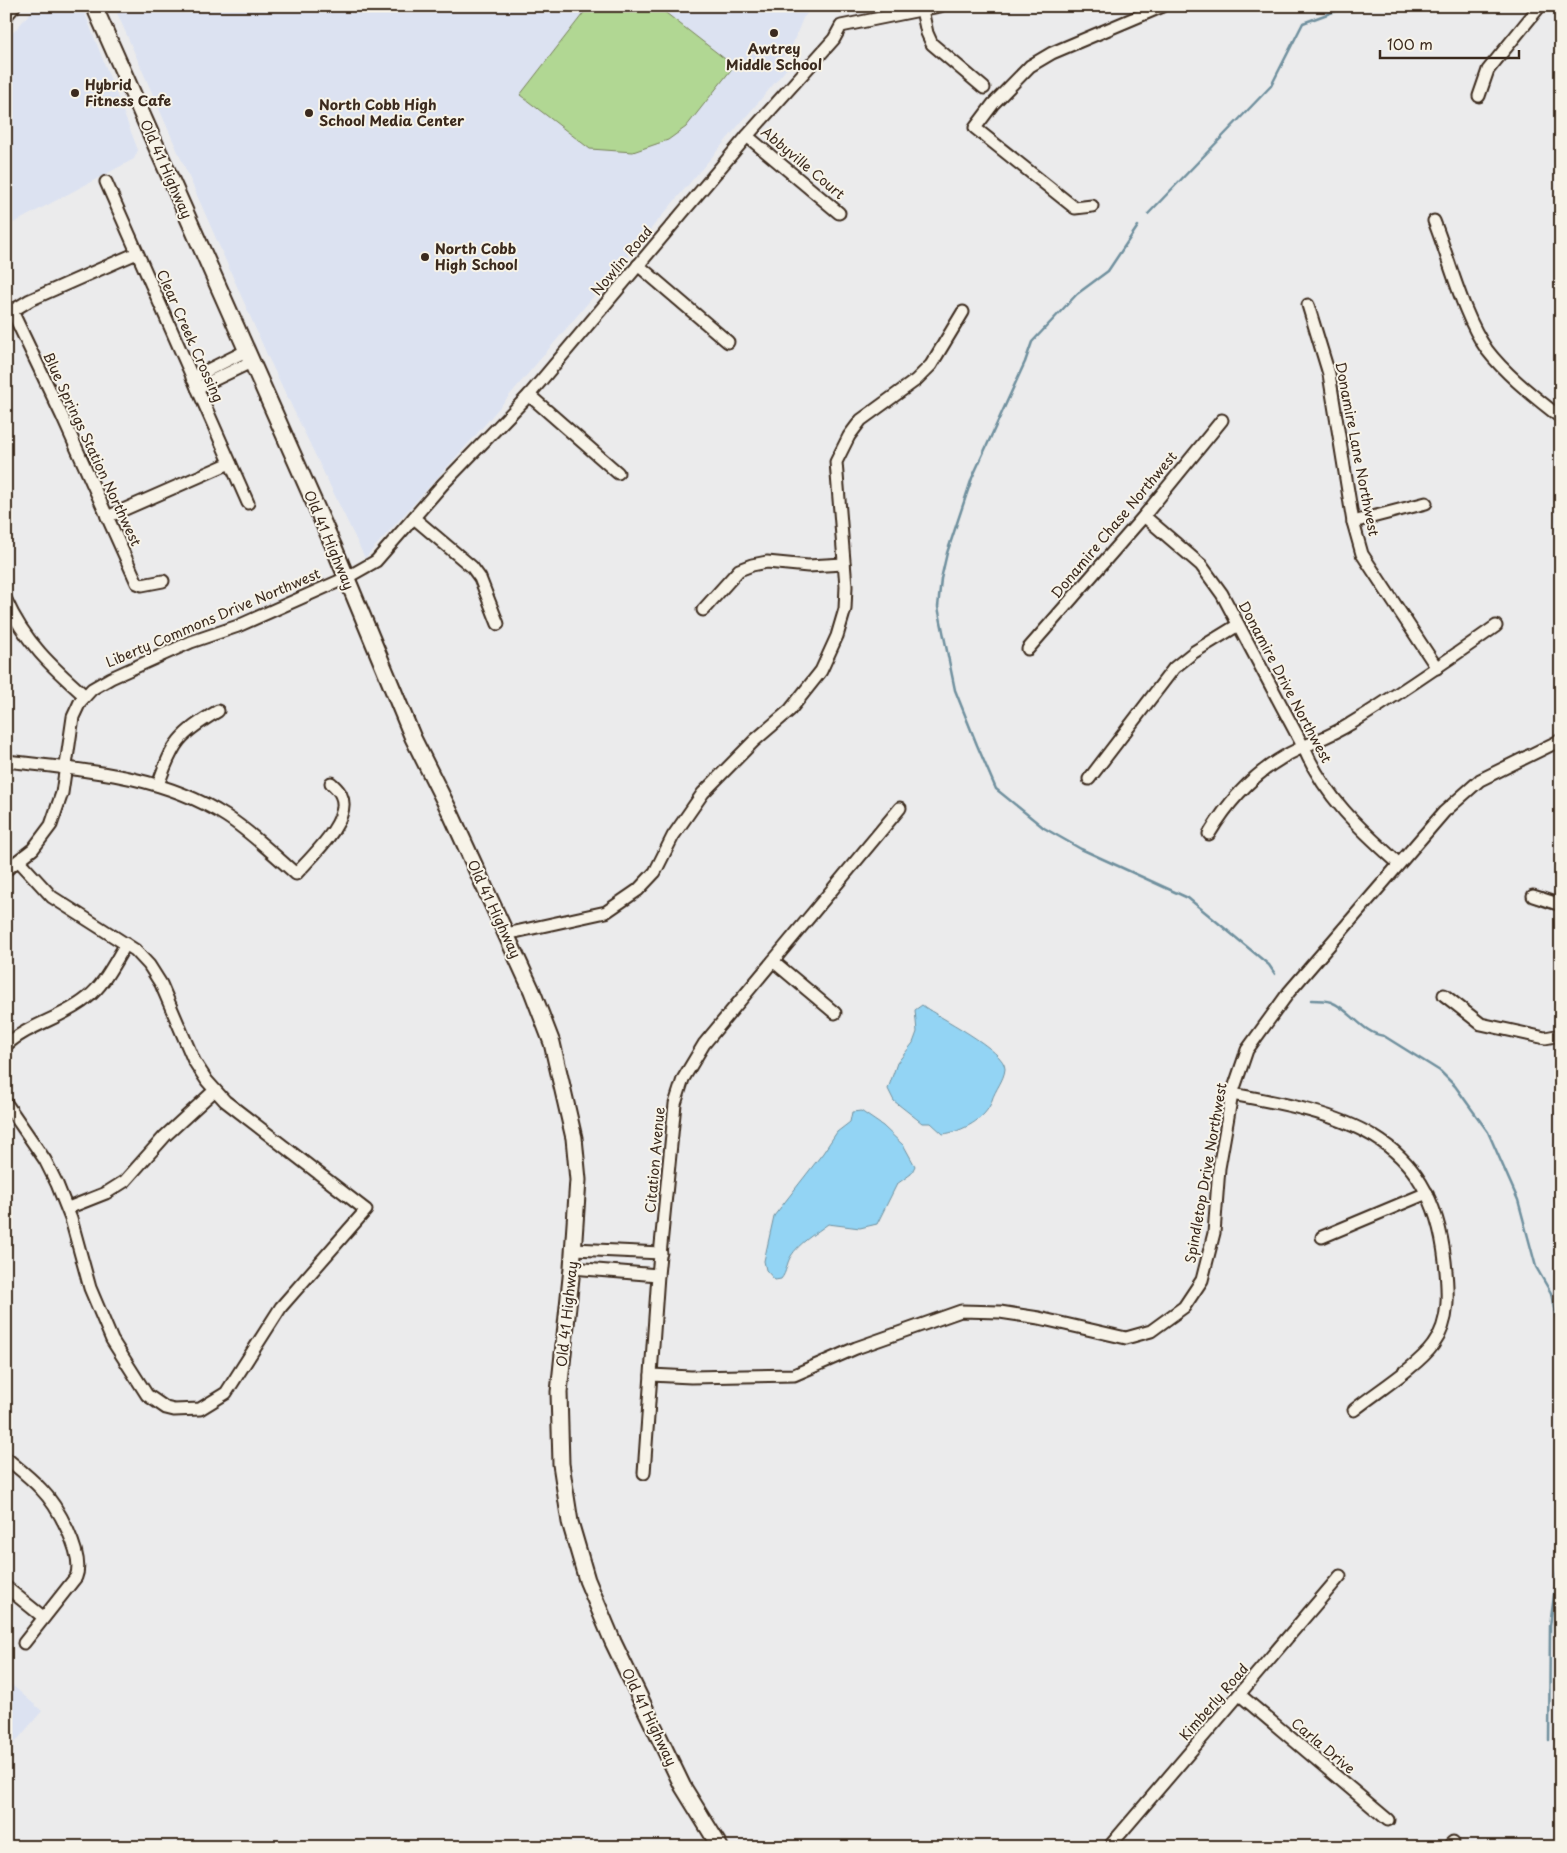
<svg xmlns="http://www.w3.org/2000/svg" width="1567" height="1853" viewBox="0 0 1567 1853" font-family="'Playpen Sans',sans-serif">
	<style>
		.built { fill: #dce2f1 }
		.green { fill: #b1d793; stroke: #768058 }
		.water { fill: #93d4f4; stroke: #70909e }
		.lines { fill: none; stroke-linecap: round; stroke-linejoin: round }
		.stream { stroke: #70909e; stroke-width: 2.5 }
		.street-casing { stroke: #3b2a1e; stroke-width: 15 }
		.secondary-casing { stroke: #3b2a1e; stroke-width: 19 }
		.street { stroke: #f7f3e8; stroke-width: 11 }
		.secondary { stroke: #f7f3e8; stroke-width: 15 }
		.poi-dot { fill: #3b2a1e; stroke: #f7f3e8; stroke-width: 2 }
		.labels { text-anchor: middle; stroke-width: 4; stroke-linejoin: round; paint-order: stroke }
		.poi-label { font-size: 14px; font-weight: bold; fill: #3b2a1e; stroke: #f7f3e8; text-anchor: start }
		.street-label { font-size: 14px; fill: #3b2a1e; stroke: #f7f3e8 }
	</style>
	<rect width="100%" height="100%" fill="#ebebec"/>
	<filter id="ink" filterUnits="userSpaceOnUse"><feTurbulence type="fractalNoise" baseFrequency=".02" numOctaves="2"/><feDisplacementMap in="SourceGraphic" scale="10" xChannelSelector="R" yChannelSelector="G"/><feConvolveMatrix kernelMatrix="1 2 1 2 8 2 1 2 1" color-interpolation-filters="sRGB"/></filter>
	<g filter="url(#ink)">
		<g class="built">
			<path d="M36,6h46l56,144 -4,9 -128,68v-186z"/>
			<path d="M114,6h700l-11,12 -12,30 -10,11 8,7 -313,369 -111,123 -97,-201z"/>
			<path d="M6,1680l36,31 -36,42z"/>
		</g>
		<path class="green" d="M589,6h68l77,60 -48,61 -18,13 -35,12 -43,-3 -70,-54z"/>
		<g class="water">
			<path d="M922,1005c14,11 84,45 83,64 -1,11 -10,21 -13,31 -5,19 -31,32 -49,34l-12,-11h-9l-28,-22 -6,-12 9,-26 16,-20 4,-11 -2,-22z"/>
			<path d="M861,1111l22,15 21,20 11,20 -4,8 -14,10 -20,40 -17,4 -32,-4c-12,9 -29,19 -37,32 -5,8 -4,16 -10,23l-6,1 -9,-10 -2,-9 10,-45 49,-63 14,-21 13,-10 2,-10z"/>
		</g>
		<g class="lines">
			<g class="stream">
				<path d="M1148,214l123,-128 32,-63 46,-17"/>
				<path d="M1138,226l-30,45 -31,23 -45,48 -7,20 -53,116 -25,75 -6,26 -3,28 17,83 22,55 19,44 48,39 37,21 107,49 81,67 6,9"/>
				<path d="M1311,1000c6,0 14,0 20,2 20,8 31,31 53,34l56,35 15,15 33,46 30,68 18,67 15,26 7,36 3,55"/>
				<path d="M1549,1740l1,-114 11,-83"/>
			</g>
			<defs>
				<g id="street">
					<path d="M922,10l5,23 5,11 52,44"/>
					<path d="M1479,96l9,-26 52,-64"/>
					<path d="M747,136l92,77"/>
					<path d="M106,182l142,321"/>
					<path d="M1092,206l-17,2 -100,-80 18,-24 37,-38 22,-13 111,-47"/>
					<path d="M1434,221c16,40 29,95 53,129 20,26 48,47 74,68"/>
					<path d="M638,265l90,77"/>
					<path d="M6,305l6,6 50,105 75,167 5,2 21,-4"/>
					<path d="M1308,305l21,69 24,148 9,32 75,114"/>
					<path d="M12,311l18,-11 107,-47"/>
					<path d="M192,378l54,-27"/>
					<path d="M197,388l54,-26"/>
					<path d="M529,395l89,78"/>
					<path d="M1144,516l57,49 21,29 82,154c21,49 55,80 94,115"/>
					<path d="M107,517l123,-54"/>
					<path d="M414,518l58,49 8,11 18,46"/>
					<path d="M1353,522l73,-19"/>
					<path d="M6,600c18,41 46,67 79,96"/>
					<path d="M703,610l36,-40 13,-5 15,-3 41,4 36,-2"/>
					<path d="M1028,649l116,-133 78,-96"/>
					<path d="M6,761c76,9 154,13 220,55 25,16 48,39 70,58 15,-17 57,-55 45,-79 -2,-5 -7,-9 -10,-12"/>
					<path d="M1089,779l85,-111 20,-16 44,-27"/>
					<path d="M158,785c15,-43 21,-51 60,-74"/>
					<path d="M1209,834c19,-32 43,-59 76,-78 21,-12 45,-19 65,-32 51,-31 98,-64 146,-98"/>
					<path d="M6,870l27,-21 18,-24 11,-32 11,-76 7,-15 12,-13 19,-11 80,-36 47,-16 108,-48 30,-17 67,-77 86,-89 218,-259 87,-97 7,-13 99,-20"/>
					<path d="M1533,896l28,9"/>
					<path d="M506,934l100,-22 32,-22 17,-18 18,-36 30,-43 51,-52 36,-31 31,-39 16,-35 8,-27 1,-23 -10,-124 13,-26 12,-16 55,-40 15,-15 32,-53"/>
					<path d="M773,961l62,52"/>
					<path d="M1444,995l37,29 64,14 16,-3"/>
					<path d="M6,1045c24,-21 57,-27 81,-47 17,-13 27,-35 39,-54"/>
					<path d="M1232,1094c109,20 199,38 213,167 3,28 6,60 -12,84 -15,21 -58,48 -79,65"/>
					<path d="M6,1103l39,57 12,24 14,35 19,69 22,52 35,55 19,13 8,2 26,-1 26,-16 55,-86 85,-97 -141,-109 -18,-20 -13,-20 -33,-77 -12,-19 -14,-15 -83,-53 -33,-36"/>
					<path d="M68,1208l38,-15 19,-12 40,-45 50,-46"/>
					<path d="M1322,1237l105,-44"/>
					<path d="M574,1249l87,4"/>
					<path d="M572,1268l86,7"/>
					<path d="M651,1375l40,2 103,-2 62,-27 105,-37 39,1 39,6 87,20 25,-7 33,-24 18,-27 12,-47 5,-65 13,-74 15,-44 42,-58 155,-180 36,-32 81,-40"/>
					<path d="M6,1458c12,10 25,20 35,31 16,16 44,66 35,88l-52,66"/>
					<path d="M644,1473l14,-198 17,-171 8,-25 21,-35 196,-236"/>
					<path d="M6,1587l37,30"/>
					<path d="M1240,1695l148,125"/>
					<path d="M1109,1847l231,-271"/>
					<path d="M1448,1847l5,-5"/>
				</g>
				<g id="secondary">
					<path d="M94,6l239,539 80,193 38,76 81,177 20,52 22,95 4,42 -6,88 -13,124 2,72 9,58 17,58 26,62 70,145 37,60"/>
					<path d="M6,13l6,-7"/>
				</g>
			</defs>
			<use href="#street" class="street-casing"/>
			<use href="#secondary" class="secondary-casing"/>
			<use href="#street" class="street"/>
			<use href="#secondary" class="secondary"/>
		</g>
	</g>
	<g class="poi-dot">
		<circle cx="774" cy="33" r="5"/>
		<circle cx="75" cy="93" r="5"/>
		<circle cx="309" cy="113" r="5"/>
		<circle cx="425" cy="257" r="5"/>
	</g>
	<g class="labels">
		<g class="poi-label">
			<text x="774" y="54" text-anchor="middle">Awtrey<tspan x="774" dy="16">Middle School</tspan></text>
			<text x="85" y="90">Hybrid<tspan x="85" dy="16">Fitness Cafe</tspan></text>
			<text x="319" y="110">North Cobb High<tspan x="319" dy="16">School Media Center</tspan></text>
			<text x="435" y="254">North Cobb<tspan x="435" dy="16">High School</tspan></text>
		</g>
		<g class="street-label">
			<text transform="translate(803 163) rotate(40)" y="5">Abbyville Court</text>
			<text transform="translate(166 169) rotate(66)" y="5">Old 41 Highway</text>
			<text transform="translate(622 261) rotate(-50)" y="5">Nowlin Road</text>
			<text transform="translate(190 336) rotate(66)" y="5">Clear Creek Crossing</text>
			<text transform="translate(92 449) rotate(65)" y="5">Blue Springs Station Northwest</text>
			<text transform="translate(1357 449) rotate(79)" y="5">Donamire Lane Northwest</text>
			<text transform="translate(1114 525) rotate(-50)" y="5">Donamire Chase Northwest</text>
			<text transform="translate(329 540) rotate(67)" y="5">Old 41 Highway</text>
			<text transform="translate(213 618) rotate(-23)" y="5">Liberty Commons Drive Northwest</text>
			<text transform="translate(1285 682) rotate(62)" y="5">Donamire Drive Northwest</text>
			<text transform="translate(494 909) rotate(65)" y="5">Old 41 Highway</text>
			<text transform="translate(655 1160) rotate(-85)" y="5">Citation Avenue</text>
			<text transform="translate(1206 1173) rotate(-80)" y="5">Spindletop Drive Northwest</text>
			<text transform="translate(567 1314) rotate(-84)" y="5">Old 41 Highway</text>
			<text transform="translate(1214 1702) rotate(-49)" y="5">Kimberly Road</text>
			<text transform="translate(649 1717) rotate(64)" y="5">Old 41 Highway</text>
			<text transform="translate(1323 1746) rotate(40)" y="5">Carla Drive</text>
		</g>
	</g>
	<rect width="1567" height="1853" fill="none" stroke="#f7f3e8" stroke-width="25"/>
	<rect x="12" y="12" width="1542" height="1828" fill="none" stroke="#3b2a1e" stroke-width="2" filter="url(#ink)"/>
	<path d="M1380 50v8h139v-8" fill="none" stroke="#3b2a1e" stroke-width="2.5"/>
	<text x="1387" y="50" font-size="15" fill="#3b2a1e" stroke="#f7f3e8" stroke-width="4" paint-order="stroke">100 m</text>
</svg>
